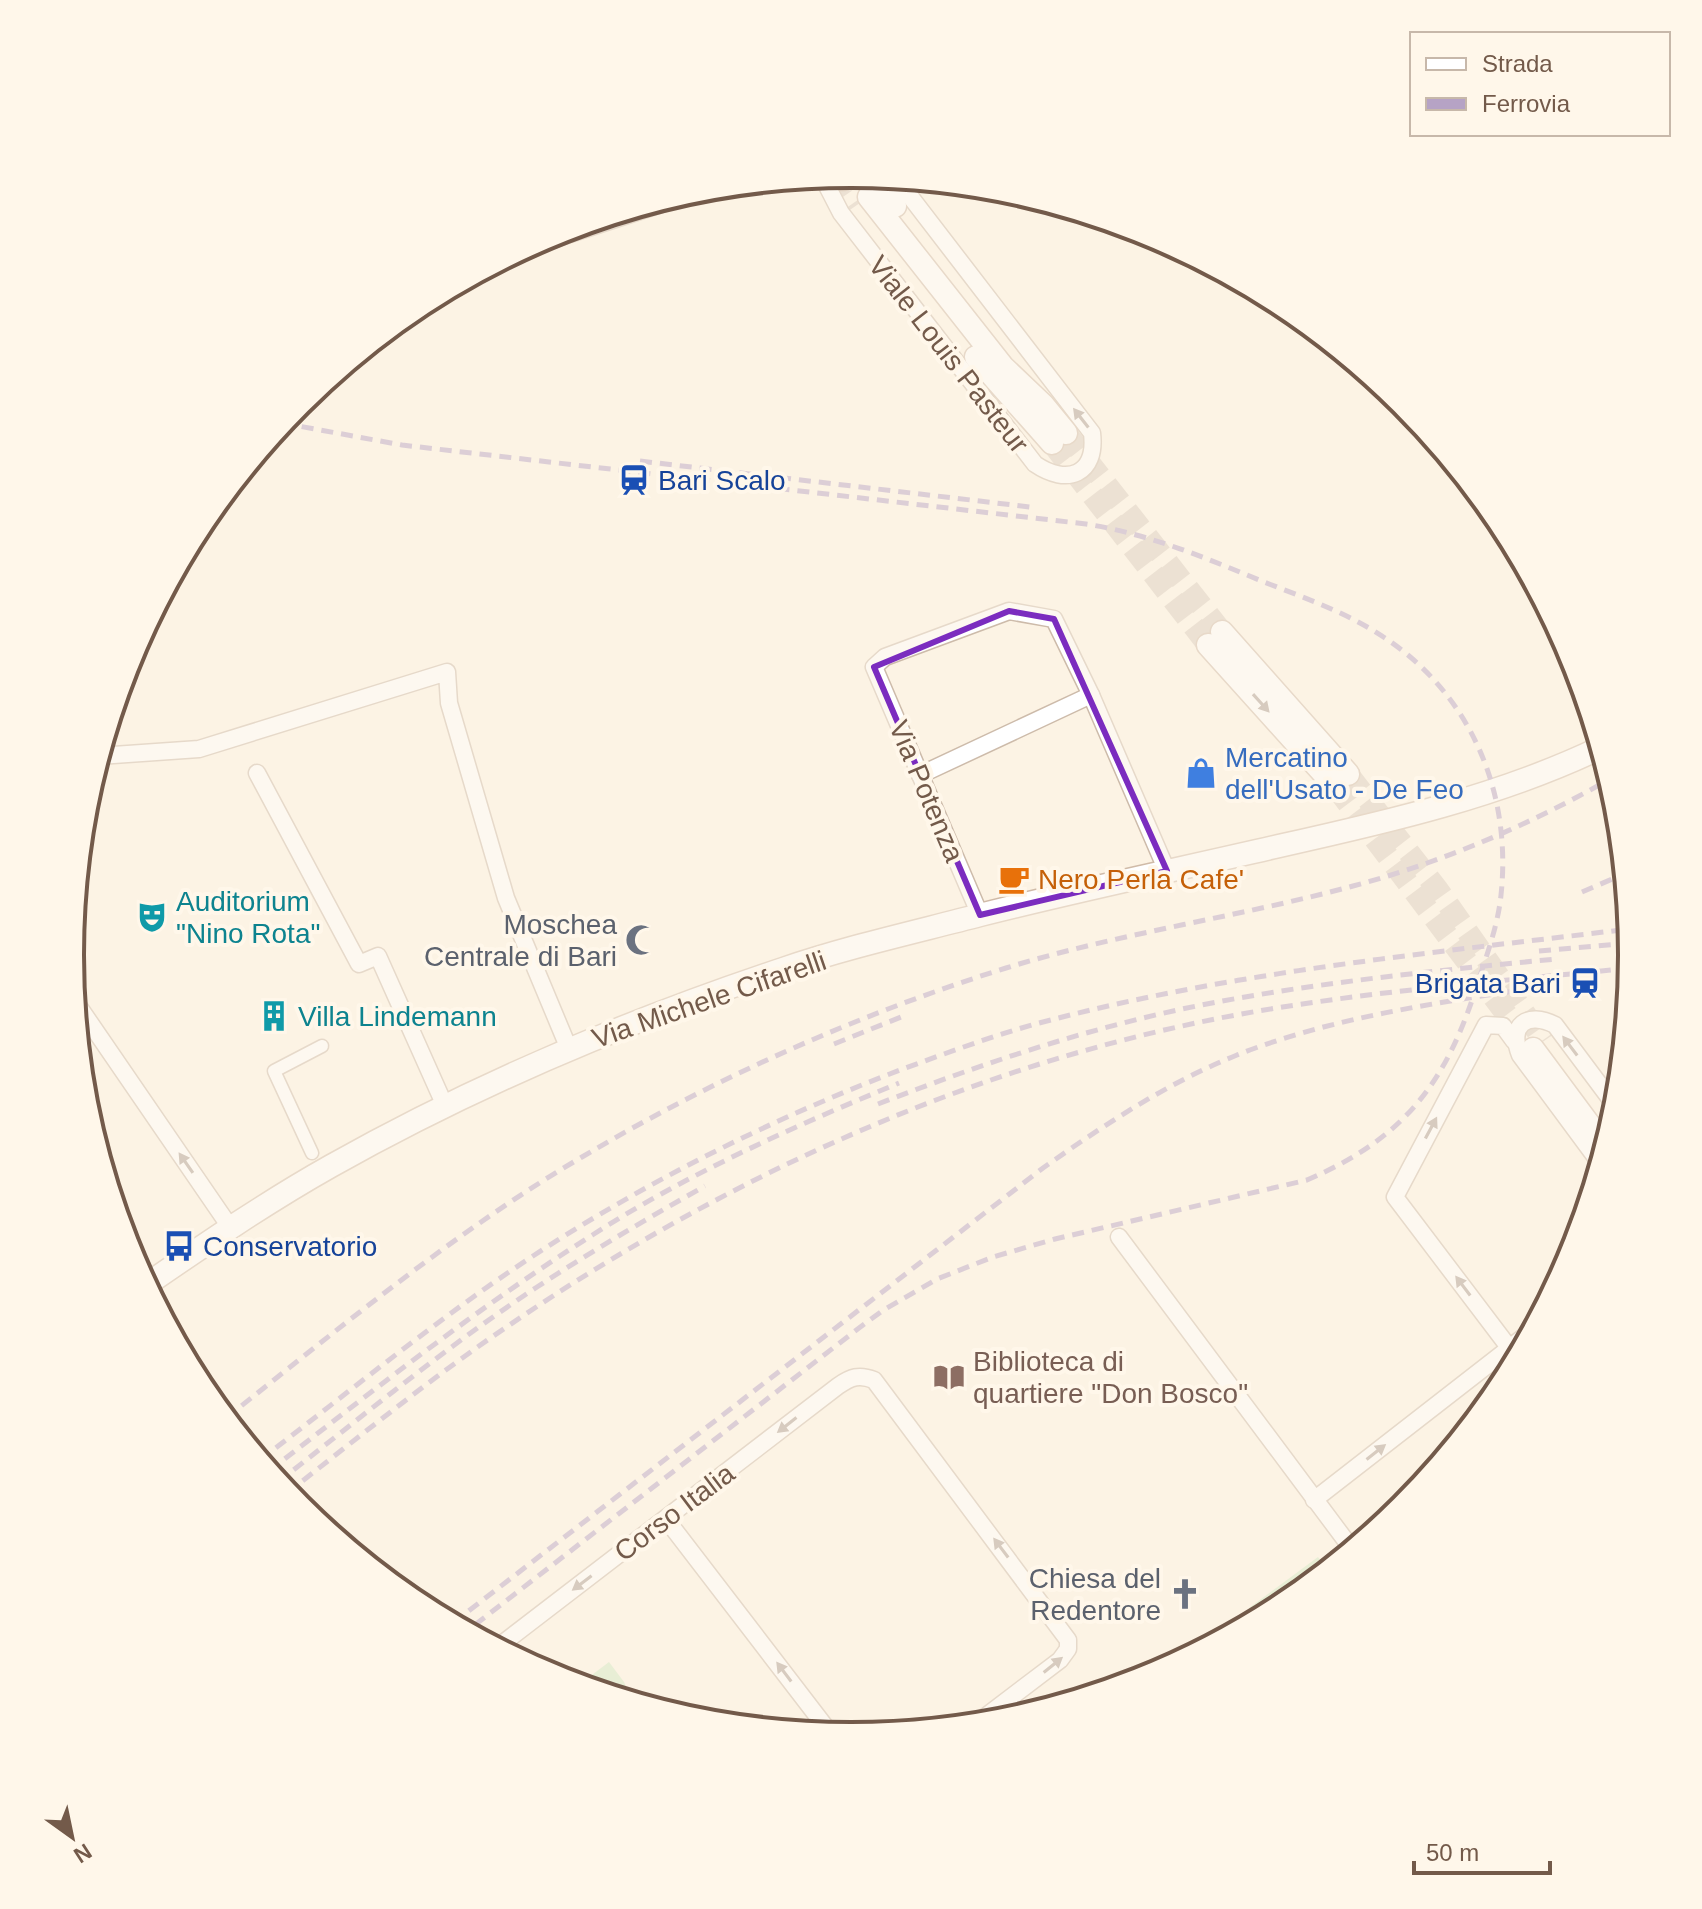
<svg xmlns="http://www.w3.org/2000/svg" width="1702" height="1909" viewBox="0 0 1702 1909" font-family="Helvetica,sans-serif">
	<style>
		.green { fill: #d1e9c3 }
		.lines { fill: none; stroke-linecap: round; stroke-linejoin: round }
		.secondary-tunnel { stroke: #dacdbe; stroke-width: 22; stroke-dasharray: 22 11; stroke-linecap: butt }
		.pedestrian-casing { stroke: #cdbbaa; stroke-width: 15 }
		.minor-casing { stroke: #cdbbaa; stroke-width: 19 }
		.secondary-casing { stroke: #d0bba8; stroke-width: 25 }
		.pedestrian { stroke: #fff; stroke-width: 12 }
		.minor { stroke: #fff; stroke-width: 16 }
		.secondary { stroke: #fff; stroke-width: 22 }
		.rail { stroke: #b6a3c5; stroke-width: 5; stroke-dasharray: 12 8; stroke-linecap: butt }
		.oneway { fill: #ab9c92 }
		.marked { fill: none; stroke: #7b2cbf; stroke-width: 6; stroke-linejoin: round }
		.labels { text-anchor: middle; stroke-width: 8; stroke-linejoin: round; paint-order: stroke }
		.street-label { font-size: 28px; fill: #735a4a; stroke: #fff7ea }
		.transit-label { font-size: 28px; fill: #164399; stroke: #fff7ea; text-anchor: start }
		.shop-label { font-size: 28px; fill: #366cbe; stroke: #fff7ea; text-anchor: start }
		.food-label { font-size: 28px; fill: #c56008; stroke: #fff7ea; text-anchor: start }
		.culture-label { font-size: 28px; fill: #0d838f; stroke: #fff7ea; text-anchor: start }
		.worship-label { font-size: 28px; fill: #5b616d; stroke: #fff7ea; text-anchor: end }
		.education-label { font-size: 28px; fill: #785e54; stroke: #fff7ea; text-anchor: start }
		.rim { fill: none; stroke: #735a4a; stroke-width: 4 }
	</style>
	<rect width="100%" height="100%" fill="#fcf3e4"/>
	<g class="green">
		<path d="M1318,1557l9,12 -42,35 -28,15 -8,-11z"/>
		<path d="M609,1662l15,20 8,18 -52,-16z"/>
	</g>
	<g class="lines">
		<g class="secondary-tunnel">
			<path d="M836,175l21,30"/>
			<path d="M1066,433l156,199"/>
			<path d="M1052,443l156,202"/>
			<path d="M1348,774l90,116 106,151"/>
			<path d="M1335,786l175,233"/>
		</g>
		<defs>
			<path id="pedestrian" d="M312,1153l-38,-82 48,-25"/>
			<g id="minor">
				<path d="M828,176l-2,8 15,29 194,251c32,22 62,11 57,-31l-196,-255"/>
				<path d="M521,250l192,-63"/>
				<path d="M99,756l100,-7 248,-77 2,31 57,195 63,151"/>
				<path d="M257,773l102,191 19,-8 67,150"/>
				<path d="M920,775l171,-80"/>
				<path d="M980,915l-106,-248 11,-10 124,-46 45,8 37,76 76,176"/>
				<path d="M75,1001l155,226"/>
				<path d="M1514,1041l-11,-15 -17,-1 -91,172 122,161"/>
				<path d="M1600,1163l-80,-108c-12,-30 7,-44 35,-30l62,83"/>
				<path d="M1119,1237l233,312"/>
				<path d="M1314,1500l216,-168"/>
				<path d="M666,1519l165,215"/>
				<path d="M498,1647l340,-261c13,-9 21,-12 36,-6l194,260v9l-8,11 -83,63"/>
			</g>
			<g id="secondary">
				<path d="M870,175l25,31"/>
				<path d="M828,176l15,3 11,-5"/>
				<path d="M869,197l134,170 40,38 23,28"/>
				<path d="M976,357l76,86"/>
				<path d="M1222,632l126,142"/>
				<path d="M1208,645l127,141"/>
				<path d="M1533,1049l72,97"/>
				<path d="M146,1285c61,-42 121,-83 185,-119 144,-81 296,-145 452,-197 64,-22 132,-37 197,-54 99,-25 199,-46 299,-69 108,-24 221,-50 321,-98"/>
			</g>
		</defs>
		<use href="#pedestrian" class="pedestrian-casing"/>
		<use href="#minor" class="minor-casing"/>
		<use href="#secondary" class="secondary-casing"/>
		<use href="#pedestrian" class="pedestrian"/>
		<use href="#minor" class="minor"/>
		<use href="#secondary" class="secondary"/>
		<g class="rail">
			<path d="M282,423l120,22 684,79c63,10 120,34 178,58 41,16 84,31 121,56 86,57 127,155 116,257 -3,30 -14,59 -23,87 -31,100 -73,156 -171,198l-252,59 -62,18 -56,22 -55,32 -23,17 -392,303"/>
			<path d="M640,461l390,46"/>
			<path d="M1582,892l42,-18"/>
			<path d="M1539,951l92,-8"/>
			<path d="M834,1044l67,-27"/>
			<path d="M878,1104c111,-43 222,-80 339,-102 112,-21 226,-32 339,-43"/>
			<path d="M226,1418c115,-91 230,-187 356,-261 133,-79 277,-143 424,-189 113,-35 233,-51 347,-82 90,-24 176,-61 257,-107"/>
			<path d="M260,1460c72,-55 142,-112 216,-165 130,-93 275,-168 424,-225 47,-17 94,-35 143,-48 192,-51 390,-69 586,-93"/>
			<path d="M269,1471c106,-82 211,-165 325,-237 93,-60 203,-109 305,-151"/>
			<path d="M278,1482c85,-66 169,-136 259,-195 55,-36 111,-69 168,-101"/>
			<path d="M287,1493c72,-56 143,-114 218,-165 216,-148 457,-259 715,-310 135,-26 273,-36 411,-50"/>
			<path d="M453,1623l590,-455c61,-43 124,-85 194,-113 88,-35 185,-50 278,-64"/>
		</g>
	</g>
	<defs><path id="oneway-solid" d="M-6-.8H1V-3.2L6.5 0L1 3.2V.8H-6Z" transform="scale(2)"/></defs>
	<g class="oneway">
		<use href="#oneway-solid" transform="translate(1081 418) rotate(-128)"/>
		<use href="#oneway-solid" transform="translate(1261 703) rotate(48)"/>
		<use href="#oneway-solid" transform="translate(1570 1046) rotate(-127)"/>
		<use href="#oneway-solid" transform="translate(1431 1128) rotate(-62)"/>
		<use href="#oneway-solid" transform="translate(186 1163) rotate(-125)"/>
		<use href="#oneway-solid" transform="translate(1463 1286) rotate(-127)"/>
		<use href="#oneway-solid" transform="translate(787 1425) rotate(142)"/>
		<use href="#oneway-solid" transform="translate(1376 1452) rotate(-38)"/>
		<use href="#oneway-solid" transform="translate(1001 1548) rotate(-127)"/>
		<use href="#oneway-solid" transform="translate(582 1583) rotate(143)"/>
		<use href="#oneway-solid" transform="translate(1053 1665) rotate(-39)"/>
		<use href="#oneway-solid" transform="translate(784 1672) rotate(-127)"/>
	</g>
	<path d="M0 0H1702V1909H0ZM1009,611l45,8 113,252 -187,44 -106,-248z" fill="#fcf3e4" fill-opacity=".55" fill-rule="evenodd"/>
	<path class="marked" d="M1009,611l45,8 113,252 -187,44 -106,-248z"/>
	<defs>
		<symbol id="station-bare" viewBox="-9 -9 18 18"><path d="M-3-6H3Q5-6 5-4V2Q5 4 3 4L4.5 6H3L1.5 4h-3L-3 6H-4.5L-3 4Q-5 4-5 2V-4Q-5-6-3-6ZM-3.5-4v3h7v-3ZM-3.5 1v1.5H-2V1ZM2 1v1.5H3.5V1Z" fill="#1a4fb4" stroke="#fff7ea" stroke-width="2.5" paint-order="stroke"/></symbol>
		<symbol id="shop-bare" viewBox="-9 -9 18 18"><path d="M-5-2.5h2.3a2.7 3.5 0 0 1 5.4 0H5L5.5 6h-11ZM-1.5-2.5h3a1.5 2.3 0 0 0-3 0Z" fill="#3f7fe0" stroke="#fff7ea" stroke-width="2.5" paint-order="stroke"/></symbol>
		<symbol id="cafe-bare" viewBox="-9 -9 18 18"><path d="M-5.5-4.5H6V0H3Q3 3.5 0 3.5H-2.5Q-5.5 3.5-5.5 0ZM3-3.2v2h1.7v-2ZM-6 4.5H4V6H-6Z" fill="#e8710a" stroke="#fff7ea" stroke-width="2.5" paint-order="stroke"/></symbol>
		<symbol id="theatre-bare" viewBox="-9 -9 18 18"><path d="M-5-5.5Q0-4 5-5.5V0Q5 5 0 6Q-5 5-5 0ZM-3.3-2.5H-1v1.5H-3.3ZM1-2.5H3.3v1.5H1ZM-2.8 1Q0 5.5 2.8 1Z" fill="#0f9aa8" stroke="#fff7ea" stroke-width="2.5" paint-order="stroke"/></symbol>
		<symbol id="mosque-bare" viewBox="-9 -9 18 18"><path d="M3.5-4.9A6 6 0 1 0 3.5 4.9A5 5 0 1 1 3.5-4.9Z" fill="#6b7280" stroke="#fff7ea" stroke-width="2.5" paint-order="stroke"/></symbol>
		<symbol id="building-bare" viewBox="-9 -9 18 18"><path d="M-4-6H4V6H1V3H-1V6H-4ZM-2.5-4.3h1.7v1.8h-1.7ZM.8-4.3h1.7v1.8H.8ZM-2.5-1h1.7V.8h-1.7ZM.8-1h1.7V.8H.8Z" fill="#0f9aa8" stroke="#fff7ea" stroke-width="2.5" paint-order="stroke"/></symbol>
		<symbol id="bus-bare" viewBox="-9 -9 18 18"><path d="M-5-6H5V4H4V6H2V4H-2V6H-4V4H-5ZM-3.5-4V0h7V-4ZM-3.5 1.2v1.5H-2V1.2ZM2 1.2v1.5H3.5V1.2Z" fill="#1a4fb4" stroke="#fff7ea" stroke-width="2.5" paint-order="stroke"/></symbol>
		<symbol id="library-bare" viewBox="-9 -9 18 18"><path d="M-6-4Q-3-5.5-.7-3.5V5Q-3 3-6 4ZM6-4Q3-5.5 .7-3.5V5Q3 3 6 4Z" fill="#8d6e63" stroke="#fff7ea" stroke-width="2.5" paint-order="stroke"/></symbol>
		<symbol id="church-bare" viewBox="-9 -9 18 18"><path d="M-1.2-6h2.4v3.5h3.3v2.4h-3.3V6h-2.4V-.1h-3.3v-2.4h3.3Z" fill="#6b7280" stroke="#fff7ea" stroke-width="2.5" paint-order="stroke"/></symbol>
	</defs>
	<g fill-rule="evenodd">
		<use href="#station-bare" x="612" y="458" width="44" height="44"/>
		<use href="#shop-bare" x="1179" y="751" width="44" height="44"/>
		<use href="#cafe-bare" x="992" y="857" width="44" height="44"/>
		<use href="#theatre-bare" x="130" y="895" width="44" height="44"/>
		<use href="#mosque-bare" x="619" y="918" width="44" height="44"/>
		<use href="#station-bare" x="1563" y="961" width="44" height="44"/>
		<use href="#building-bare" x="252" y="994" width="44" height="44"/>
		<use href="#bus-bare" x="157" y="1224" width="44" height="44"/>
		<use href="#library-bare" x="927" y="1355" width="44" height="44"/>
		<use href="#church-bare" x="1163" y="1572" width="44" height="44"/>
	</g>
	<g class="labels">
		<g class="street-label">
			<text transform="translate(949 354) rotate(52)" y="10">Viale Louis Pasteur</text>
			<text transform="translate(927 791) rotate(67)" y="10">Via Potenza</text>
			<text transform="translate(709 999) rotate(-19)" y="10">Via Michele Cifarelli</text>
			<text transform="translate(674 1512) rotate(-37)" y="10">Corso Italia</text>
		</g>
		<g class="transit-label">
			<text x="658" y="490">Bari Scalo</text>
			<text x="1561" y="993" text-anchor="end">Brigata Bari</text>
			<text x="203" y="1256">Conservatorio</text>
		</g>
		<g class="shop-label">
			<text x="1225" y="767">Mercatino<tspan x="1225" dy="32">dell'Usato - De Feo</tspan></text>
		</g>
		<g class="food-label">
			<text x="1038" y="889">Nero Perla Cafe'</text>
		</g>
		<g class="culture-label">
			<text x="176" y="911">Auditorium<tspan x="176" dy="32">"Nino Rota"</tspan></text>
			<text x="298" y="1026">Villa Lindemann</text>
		</g>
		<g class="worship-label">
			<text x="617" y="934">Moschea<tspan x="617" dy="32">Centrale di Bari</tspan></text>
			<text x="1161" y="1588">Chiesa del<tspan x="1161" dy="32">Redentore</tspan></text>
		</g>
		<g class="education-label">
			<text x="973" y="1371">Biblioteca di<tspan x="973" dy="32">quartiere "Don Bosco"</tspan></text>
		</g>
	</g>
	<path d="M0 0H1702V1909H0ZM84 955a767 767 0 1 1 1534 0a767 767 0 1 1-1534 0Z" fill="#fff7ea" fill-rule="evenodd"/>
	<path class="rim" d="M84 955a767 767 0 1 1 1534 0a767 767 0 1 1-1534 0Z"/>
	<rect x="1410" y="32" width="260" height="104" fill="#fff7ea" stroke="#c7b8aa" stroke-width="2"/>
	<rect x="1426" y="58" width="40" height="12" fill="#ffffff" stroke="#c7b8aa" stroke-width="2"/>
	<text x="1482" y="72" font-size="24" fill="#735a4a">Strada</text>
	<rect x="1426" y="98" width="40" height="12" fill="#b6a3c5" stroke="#c7b8aa" stroke-width="2"/>
	<text x="1482" y="112" font-size="24" fill="#735a4a">Ferrovia</text>
	<g transform="translate(72 1837) rotate(147)" stroke="#fff7ea" stroke-width="6" paint-order="stroke">
	<path d="M0-6L14 30L0 20L-14 30Z" fill="#735a4a"/>
	<text y="-12" font-size="22" font-weight="bold" text-anchor="middle" fill="#735a4a">N</text>
	</g>
	<path d="M1414 1861v12h136v-12" fill="none" stroke="#735a4a" stroke-width="4"/>
	<text x="1426" y="1861" font-size="24" fill="#735a4a" stroke="#fff7ea" stroke-width="6" paint-order="stroke">50 m</text>
</svg>
